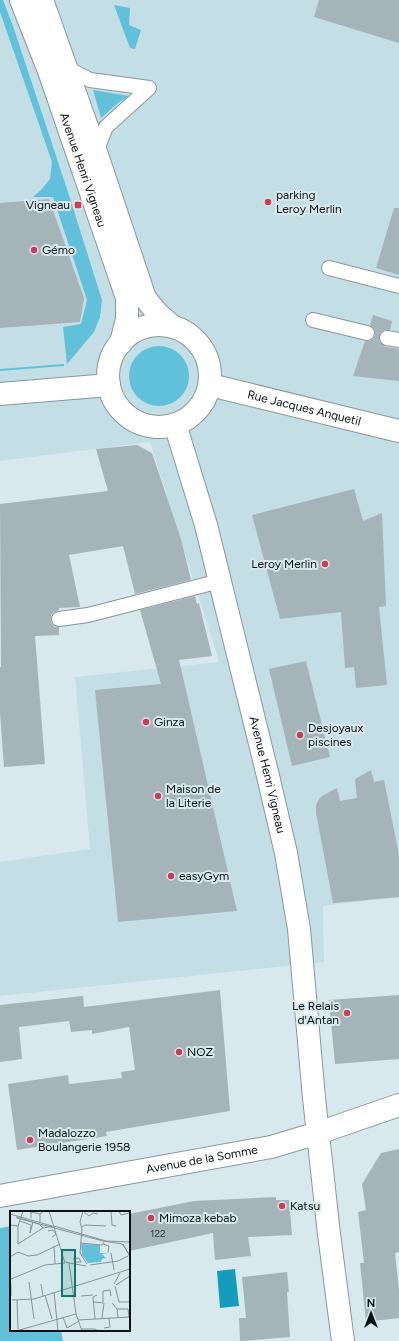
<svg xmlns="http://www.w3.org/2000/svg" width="399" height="1341" viewBox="0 0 399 1341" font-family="Figtree,sans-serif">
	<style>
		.built { fill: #c4dee5 }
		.green { fill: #62c1da }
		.water { fill: #149dba }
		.building { fill: #a5b4b9 }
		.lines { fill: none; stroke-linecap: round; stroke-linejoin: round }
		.service-casing { stroke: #88979c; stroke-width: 16 }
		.minor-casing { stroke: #88979c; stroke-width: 24 }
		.tertiary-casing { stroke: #88979c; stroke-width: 24 }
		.secondary-casing { stroke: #88979c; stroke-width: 24 }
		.service { stroke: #fff; stroke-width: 14 }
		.minor { stroke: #fff; stroke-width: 22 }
		.tertiary { stroke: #fff; stroke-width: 22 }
		.secondary { stroke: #fff; stroke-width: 22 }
		.poi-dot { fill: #cd3d53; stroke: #d8e9ee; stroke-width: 1.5 }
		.labels { text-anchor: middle; stroke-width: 4; stroke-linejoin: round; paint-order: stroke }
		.number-label { font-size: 10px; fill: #323a3c }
		.street-label { font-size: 12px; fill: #0c1113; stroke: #d8e9ee }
		.poi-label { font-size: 12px; fill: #0c1113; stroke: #d8e9ee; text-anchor: start }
		.inset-road { fill: none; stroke: #869396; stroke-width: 1 }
		.view { fill: #0f766e; fill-opacity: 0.15; stroke: #0f766e; stroke-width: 2 }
		.inset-edge { fill: none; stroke: #0c1113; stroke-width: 2 }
	</style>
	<rect width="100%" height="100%" fill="#d8e9ee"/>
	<path class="built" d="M0,0h399v897l-76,9 1,56 -324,34v-134l90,-13 -15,-172 144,-15 -69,-220 -150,19z"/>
	<g class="green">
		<path d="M0,0h3l10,26 55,166 34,108 -2,17 -6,15 -27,32 -4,-37 18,-3 6,-24 -34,-103h-20l8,-7 9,-11 2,-17 -52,-150z"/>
		<path d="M114,5l16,3 -1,17 12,5 -6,19 -5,-1z"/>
		<path d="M93,90l36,6 -11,7 -17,15z"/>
		<circle cx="159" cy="376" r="30"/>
		<path d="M64,364v2l-64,5v-2z"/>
		<path d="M11,1226v104h50l2,11h-63v-113z"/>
	</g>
	<path class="water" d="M235,1269l4,37 -19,2 -3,-37z"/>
	<g class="building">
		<path d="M319,0h80v43l-85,-26z"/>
		<path d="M49,199l35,99 -4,24 -80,6v-125z"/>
		<path d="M394,208h5v67l-23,-7z"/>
		<path d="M373,315l19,6 -2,9h-6l-4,3 -1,4v4l6,6 14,2v32l-46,-5 12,-35h5l3,-2 2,-4v-5l-5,-5z"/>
		<path d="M137,445l15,8 29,86 10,41 -56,14 -12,-48 -54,9 11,52 -21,1v2l-5,2 -3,3v5l1,4 3,3h4v8l-24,1 10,128 -41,3 -4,-54v-46h1l-1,-163 108,-13 -12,-42z"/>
		<path d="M354,489l9,32 19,-8 4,93 -7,1 8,78 -31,3 -2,-21 -9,1 -4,-56 -61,7 -28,-104z"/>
		<path d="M195,596l2,8 2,-1 13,53 -33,4 58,251 -119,11 -23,-232 66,-6 -21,-74z"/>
		<path d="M306,661l24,96 -38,9 -23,-97z"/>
		<path d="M371,770l3,12 10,-2 15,75v42l-66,6 -17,-90v-8l3,-6 3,-3 15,-8 3,13 17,-3 -2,-19z"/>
		<path d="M220,990l10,121 -124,21 1,4 -90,14 -9,-66 60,-9 1,9 53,-6 -1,-6 14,-2 -6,-43 -37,7v-4l-21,2 -2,-11 -50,6 3,32 -22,3v-57l83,-9 1,11z"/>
		<path d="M399,995v64l-64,5 -6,-64z"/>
		<path d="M399,1149v103l-4,1 4,37v28l-33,4 -6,-59h4l-6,-51 8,-2 -4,-26 19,-31z"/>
		<path d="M276,1197v3h13l3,35 -44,2 3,19 -36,4 -2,-27 -84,18v-37l65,-13z"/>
		<path d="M287,1272l2,20h-2l3,45 -50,4 -1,-23h7l-4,-41z"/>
	</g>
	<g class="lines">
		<defs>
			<g id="service">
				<path d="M65,67l25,13 59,8 -43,39 -10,25"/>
				<path d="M329,268l70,18"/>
				<path d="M313,320l54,13"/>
				<path d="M387,338l12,2"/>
				<path d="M59,619l29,-4 132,-34"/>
			</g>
			<g id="minor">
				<path id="s1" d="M210,385l189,46"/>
				<path d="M0,394l109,-9"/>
			</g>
			<g id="tertiary">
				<path id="s2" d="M21,0l28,71 78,227v21l-6,24"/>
				<path d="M42,0l54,152 49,146 12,15 16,14"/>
				<circle cx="159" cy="376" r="51"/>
				<path id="s3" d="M175,424l31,101 62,251 18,77 13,76 15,169 15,136 14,107"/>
			</g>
			<g id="secondary">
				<path id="s4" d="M0,1196l271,-49 47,-14 81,-28"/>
			</g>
		</defs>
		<use href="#service" class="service-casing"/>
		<use href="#minor" class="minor-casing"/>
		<use href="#tertiary" class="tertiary-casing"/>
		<use href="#secondary" class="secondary-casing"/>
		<use href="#service" class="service"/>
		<use href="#minor" class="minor"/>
		<use href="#tertiary" class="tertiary"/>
		<use href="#secondary" class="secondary"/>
	</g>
	<g class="poi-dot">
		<circle cx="268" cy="202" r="4"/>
		<rect x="74" y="201" width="8" height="8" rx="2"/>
		<circle cx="34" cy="250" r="4"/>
		<circle cx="325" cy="564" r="4"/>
		<circle cx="146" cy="722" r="4"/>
		<circle cx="300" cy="735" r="4"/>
		<circle cx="158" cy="796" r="4"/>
		<circle cx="171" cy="876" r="4"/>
		<circle cx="347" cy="1013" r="4"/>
		<circle cx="179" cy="1052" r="4"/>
		<circle cx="30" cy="1140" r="4"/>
		<circle cx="282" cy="1206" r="4"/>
		<circle cx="151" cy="1218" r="4"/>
	</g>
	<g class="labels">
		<g class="number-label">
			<text x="158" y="1237">122</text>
		</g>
		<g class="street-label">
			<text dy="4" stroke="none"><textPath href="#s2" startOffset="181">Avenue Henri Vigneau</textPath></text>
			<text dy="4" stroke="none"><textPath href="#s1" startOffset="97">Rue Jacques Anquetil</textPath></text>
			<text dy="4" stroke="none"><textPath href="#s3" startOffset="363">Avenue Henri Vigneau</textPath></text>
			<text dy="4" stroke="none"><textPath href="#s4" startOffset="205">Avenue de la Somme</textPath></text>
		</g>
		<g class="poi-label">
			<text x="276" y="199">parking<tspan x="276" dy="14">Leroy Merlin</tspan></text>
			<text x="70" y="209" text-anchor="end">Vigneau</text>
			<text x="42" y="254">Gémo</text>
			<text x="317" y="568" text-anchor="end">Leroy Merlin</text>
			<text x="154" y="726">Ginza</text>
			<text x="308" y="732">Desjoyaux<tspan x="308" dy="14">piscines</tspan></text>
			<text x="166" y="793">Maison de<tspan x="166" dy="14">la Literie</tspan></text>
			<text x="179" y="880">easyGym</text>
			<text x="339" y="1010" text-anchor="end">Le Relais<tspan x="339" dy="14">d'Antan</tspan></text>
			<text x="187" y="1056">NOZ</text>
			<text x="38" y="1137">Madalozzo<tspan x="38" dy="14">Boulangerie 1958</tspan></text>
			<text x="290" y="1210">Katsu</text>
			<text x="159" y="1222">Mimoza kebab</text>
		</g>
	</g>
	<g transform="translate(10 1211)">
		<rect width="120" height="120" fill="#d8e9ee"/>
		<path d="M71,33l19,1v8h8l-6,1 4,4 -4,1 -1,3 -13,1 -6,-8z" fill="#62c1da"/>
		<path class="inset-road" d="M39,0l16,52M73,0l-3,11 2,7 -2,24 7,11M73,0l6,5 4,-3 5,1M101,0l1,14 4,1M109,0l2,4 8,-2M0,3l42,12M6,6l23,7 4,4M7,7l86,23 19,3 8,11M21,7v-6l9,2M10,10l11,4 -1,8 3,-11M30,11v-8l4,-3M0,14l8,1 5,-15M8,15v18M72,16l3,-2 21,1M38,20l5,-1 3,4 -4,3M70,32l22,2 2,-3M8,33l25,-16 11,-2 52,15 24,1M93,33l6,2 -1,7M113,33l7,13M44,35l1,18M101,42l3,17M0,46l8,-5 10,4 9,-1 23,-11M63,48l6,-1 2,4h-6M56,51l3,1 7,51 6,17M59,52l17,3M80,54l28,-4 10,-5M1,68l34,-14 20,-2M19,71l5,37M1,72v13M31,73l2,12M104,73l6,-11M106,74l14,-9M105,75l4,16h11M44,81l4,39M35,84l7,24M71,85l12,-1M2,89l22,-1 96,-30M7,89l1,29M83,91l11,1 -2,15M93,91v-11l7,-1 1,6M102,92l5,6 1,8M107,98h11l1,8M53,106l4,11 12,-7M85,108l-2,-22 4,-2M68,109l52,-3M94,117l6,-1 -1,-9M72,118h13l3,2M6,120l60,-17"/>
		<path class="view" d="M52,39h13v46h-13z"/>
		<rect width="120" height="120" class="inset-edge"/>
	</g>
	<g transform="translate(371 1313)" stroke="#d8e9ee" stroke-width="3" paint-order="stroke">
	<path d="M0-3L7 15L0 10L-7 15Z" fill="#0c1113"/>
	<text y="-6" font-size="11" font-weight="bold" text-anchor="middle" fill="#0c1113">N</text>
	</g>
</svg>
